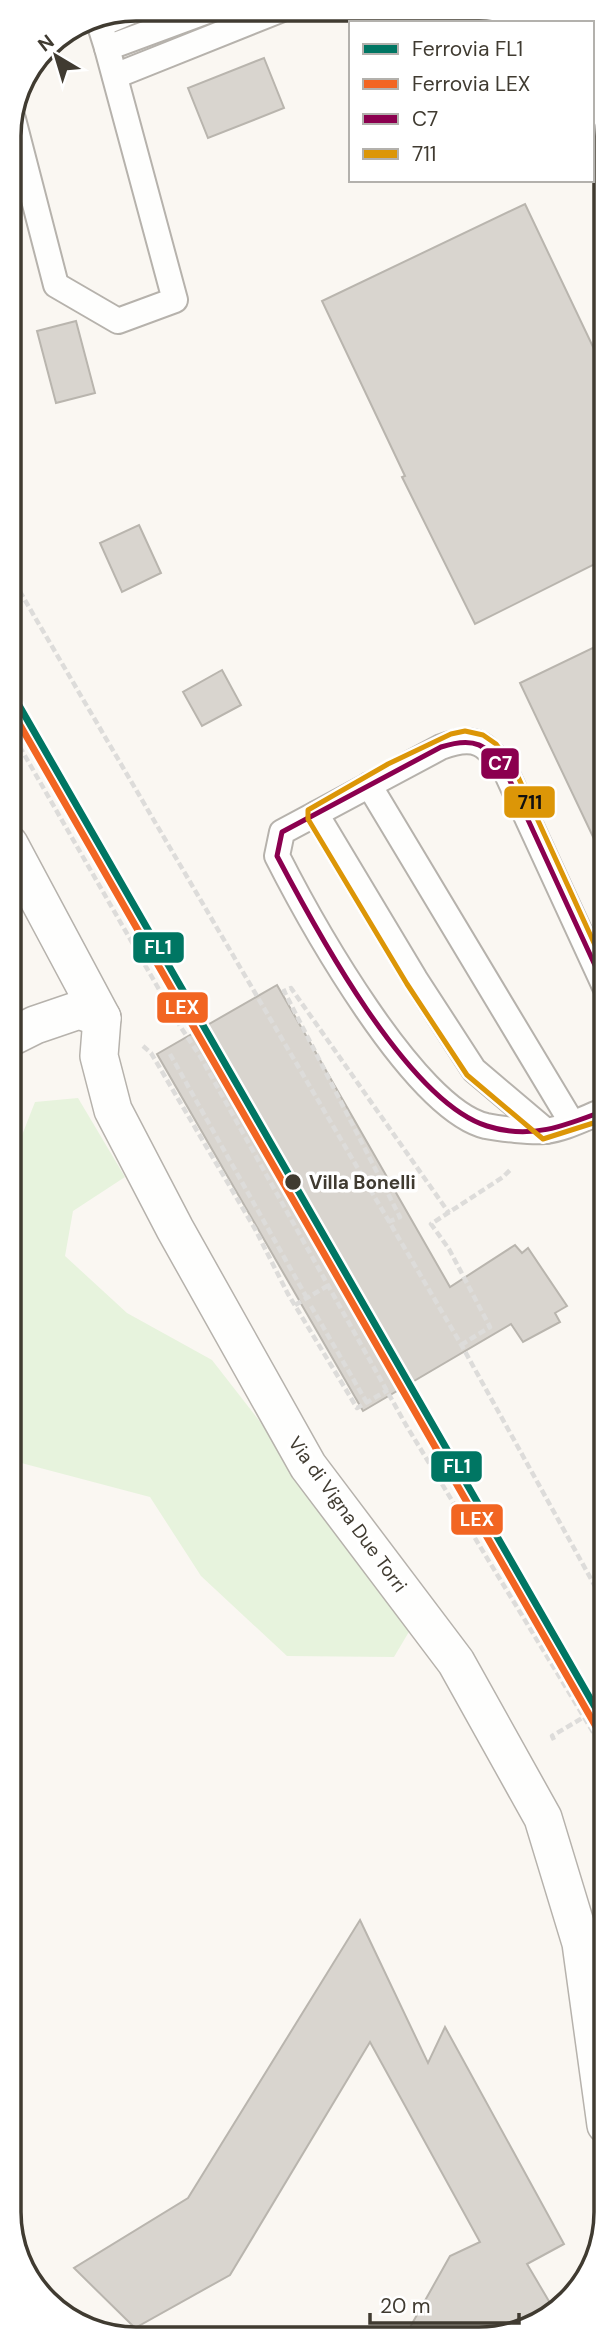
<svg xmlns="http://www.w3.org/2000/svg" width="615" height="2348" viewBox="0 0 615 2348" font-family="'DM Sans',sans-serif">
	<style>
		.green { fill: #e7f3dd }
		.building { fill: #d9d5cf; stroke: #b9b5ae; stroke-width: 2 }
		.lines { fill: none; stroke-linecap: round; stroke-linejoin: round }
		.service-casing { stroke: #b6b2ac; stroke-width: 28 }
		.pedestrian-casing { stroke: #b6b2ac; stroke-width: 40 }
		.secondary-casing { stroke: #b6b2ac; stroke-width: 42 }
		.path { stroke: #dddcda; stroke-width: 4.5; stroke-dasharray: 7 3.5; stroke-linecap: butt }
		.service { stroke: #fefefd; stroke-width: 24 }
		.pedestrian { stroke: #fefefd; stroke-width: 37 }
		.secondary { stroke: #fcf9f9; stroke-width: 38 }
		.bus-1-casing { stroke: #fff; stroke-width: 10 }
		.bus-2-casing { stroke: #fff; stroke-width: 10 }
		.bus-1 { stroke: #8b004f; stroke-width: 5 }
		.bus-2 { stroke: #dc9607; stroke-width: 5 }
		.rail-1-casing { stroke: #fff; stroke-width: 12 }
		.rail-2-casing { stroke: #fff; stroke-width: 12 }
		.rail-1 { stroke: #007663; stroke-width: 7 }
		.rail-2 { stroke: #f26522; stroke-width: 7 }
		.stop-dot { fill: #403b31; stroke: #fff; stroke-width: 2.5 }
		.labels { text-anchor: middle; stroke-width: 7; stroke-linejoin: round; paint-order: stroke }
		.stop-label { font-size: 19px; font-weight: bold; fill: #403b31; stroke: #fff; text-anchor: start }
		.street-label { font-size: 19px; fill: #403b31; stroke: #fff }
		.rim { fill: none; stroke: #403b31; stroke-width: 3.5 }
		.line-badge { stroke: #fff; stroke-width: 2.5 }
		.badge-label { font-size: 19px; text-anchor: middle; font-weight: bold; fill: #fff }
		.pale-badge-label { font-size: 19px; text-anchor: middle; font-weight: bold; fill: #111 }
	</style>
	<rect width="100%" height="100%" fill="#faf7f2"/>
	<path class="green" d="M78,1098l47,79 -52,34 -8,45 62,57 85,47 105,135 96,130 -19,32 -107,-1 -86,-80 -51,-79 -140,-37 -1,-310 8,-2 18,-46z"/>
	<g class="building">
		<path d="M264,58l20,50 -76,30 -20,-50z"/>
		<path d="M525,204l80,168v187l-130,65 -73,-147 3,-1 -83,-175z"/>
		<path d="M76,321l19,72 -39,10 -19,-72z"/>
		<path d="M139,525l22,48 -39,19 -22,-49z"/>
		<path d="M605,642v220l-85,-179z"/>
		<path d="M222,670l19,35 -39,21 -19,-34z"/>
		<path d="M277,985l173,302 65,-42 7,8 6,-5 39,58 -12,7 5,9 -37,20 -12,-18 -148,87 -206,-357z"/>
		<path d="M360,1920l68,143 17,-36 119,217 -37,20 26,44 -57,30h-92l46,-82 30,-14 -110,-200 -140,233 -95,53 -61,-60 114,-70z"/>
	</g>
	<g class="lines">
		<defs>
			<g id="service">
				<path d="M99,25l38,-16"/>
				<path d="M107,48l103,-38"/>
				<path d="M115,76l165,-66"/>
				<path d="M13,119l43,166 62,36 57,-21 -68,-252 -10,-32"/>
				<path d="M369,785l203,338"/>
				<path d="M316,814l99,165 59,91 72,61"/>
				<path d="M605,987l-99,-215c-20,-29 -30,-38 -65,-25l-159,85 -5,24c33,65 137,253 209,270 15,3 44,6 59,5 20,-2 42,-14 61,-21"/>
			</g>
			<g id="pedestrian">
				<path d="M9,844l93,174 -3,38 14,54 62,119 133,237 148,196 87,156 38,125 25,182"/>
				<path d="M9,1038l26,-13 44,-15 23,8"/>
			</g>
			<path id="secondary" d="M592,121l13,25"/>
		</defs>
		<use href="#service" class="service-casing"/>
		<use href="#pedestrian" class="pedestrian-casing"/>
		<use href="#secondary" class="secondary-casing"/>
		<g class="path">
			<path d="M9,573l453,773 144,260"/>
			<path d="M9,728l171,298 20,30 206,369 195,320"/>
			<path d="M143,1046l8,7 104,176 33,65 69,114 31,-18"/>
			<path d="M170,1054l137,244"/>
			<path d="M388,1222l12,-5 -116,-226 7,-3 158,225"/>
			<path d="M295,1305l34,-20"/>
			<path d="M311,1306l56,97"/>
			<path d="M461,1345l29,-18 -41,-78 -18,-25 72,-47 9,-9"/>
			<path d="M554,1740l-2,-4 32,-19"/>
		</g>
		<use href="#service" class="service"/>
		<use href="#pedestrian" class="pedestrian"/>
		<use href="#secondary" class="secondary"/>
		<defs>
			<path id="bus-1" d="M605,987l-99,-215c-20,-28 -31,-36 -65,-25l-159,85 -5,24c38,72 130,245 210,270 43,14 78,0 119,-16"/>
			<path id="bus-2" d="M605,967l-91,-199 -18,-24 -13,-9 -18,-4 -14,3 -63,30 -80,46v9l99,165 60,91 76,64 63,-20"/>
		</defs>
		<use href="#bus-1" class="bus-1-casing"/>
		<use href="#bus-2" class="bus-2-casing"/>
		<use href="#bus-1" class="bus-1"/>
		<use href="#bus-2" class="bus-2"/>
		<defs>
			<path id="rail-1" d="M9,688l597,1038"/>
			<path id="rail-2" d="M9,706l589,1024"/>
		</defs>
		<use href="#rail-1" class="rail-1-casing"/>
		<use href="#rail-2" class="rail-2-casing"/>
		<use href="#rail-1" class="rail-1"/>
		<use href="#rail-2" class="rail-2"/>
	</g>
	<circle class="stop-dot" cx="293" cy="1182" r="9"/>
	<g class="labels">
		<g class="stop-label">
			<text x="309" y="1189">Villa Bonelli</text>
		</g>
		<g class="street-label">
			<text transform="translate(348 1514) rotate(54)" y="7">Via di Vigna Due Torri</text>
		</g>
	</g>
	<path d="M0 0H615V2348H0ZM136 21H479A115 115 0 0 1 594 136V2212A115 115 0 0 1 479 2327H136A115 115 0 0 1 21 2212V136A115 115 0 0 1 136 21Z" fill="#fff" fill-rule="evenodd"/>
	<path class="rim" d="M136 21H479A115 115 0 0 1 594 136V2212A115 115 0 0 1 479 2327H136A115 115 0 0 1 21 2212V136A115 115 0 0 1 136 21Z"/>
	<g class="line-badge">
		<rect x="480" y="747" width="40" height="33" rx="7" fill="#8b004f"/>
		<rect x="503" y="785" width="53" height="34" rx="7" fill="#dc9607"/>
		<rect x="132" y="931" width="53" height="33" rx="7" fill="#007663"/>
		<rect x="156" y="991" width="53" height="33" rx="7" fill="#f26522"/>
		<rect x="430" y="1450" width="53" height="33" rx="7" fill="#007663"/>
		<rect x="450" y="1503" width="54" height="33" rx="7" fill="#f26522"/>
	</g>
	<g class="badge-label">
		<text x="500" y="770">C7</text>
		<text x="158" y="954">FL1</text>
		<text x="182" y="1014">LEX</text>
		<text x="457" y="1473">FL1</text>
		<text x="477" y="1526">LEX</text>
	</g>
	<g class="pale-badge-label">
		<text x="530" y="809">711</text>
	</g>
	<rect x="349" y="21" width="245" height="161" fill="#ffffff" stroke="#b3b1ad" stroke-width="2"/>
	<rect x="363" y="44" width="35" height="10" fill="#007663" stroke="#b3b1ad" stroke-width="2"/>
	<text x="412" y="56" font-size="21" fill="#403b31">Ferrovia FL1</text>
	<rect x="363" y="79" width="35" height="10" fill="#f26522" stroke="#b3b1ad" stroke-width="2"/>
	<text x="412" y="91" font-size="21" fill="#403b31">Ferrovia LEX</text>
	<rect x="363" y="114" width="35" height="10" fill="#8b004f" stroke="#b3b1ad" stroke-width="2"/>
	<text x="412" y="126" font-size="21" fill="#403b31">C7</text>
	<rect x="363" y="149" width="35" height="10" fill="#dc9607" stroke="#b3b1ad" stroke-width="2"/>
	<text x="412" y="161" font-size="21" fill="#403b31">711</text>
	<g transform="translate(56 56) rotate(322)" stroke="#ffffff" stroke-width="5" paint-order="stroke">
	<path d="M0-5L12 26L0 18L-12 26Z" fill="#403b31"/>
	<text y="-10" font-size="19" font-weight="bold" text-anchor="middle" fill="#403b31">N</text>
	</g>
	<path d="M370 2313v10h149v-10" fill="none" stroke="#403b31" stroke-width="3.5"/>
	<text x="380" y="2313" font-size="21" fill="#403b31" stroke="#ffffff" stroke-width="5" paint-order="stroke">20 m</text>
</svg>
